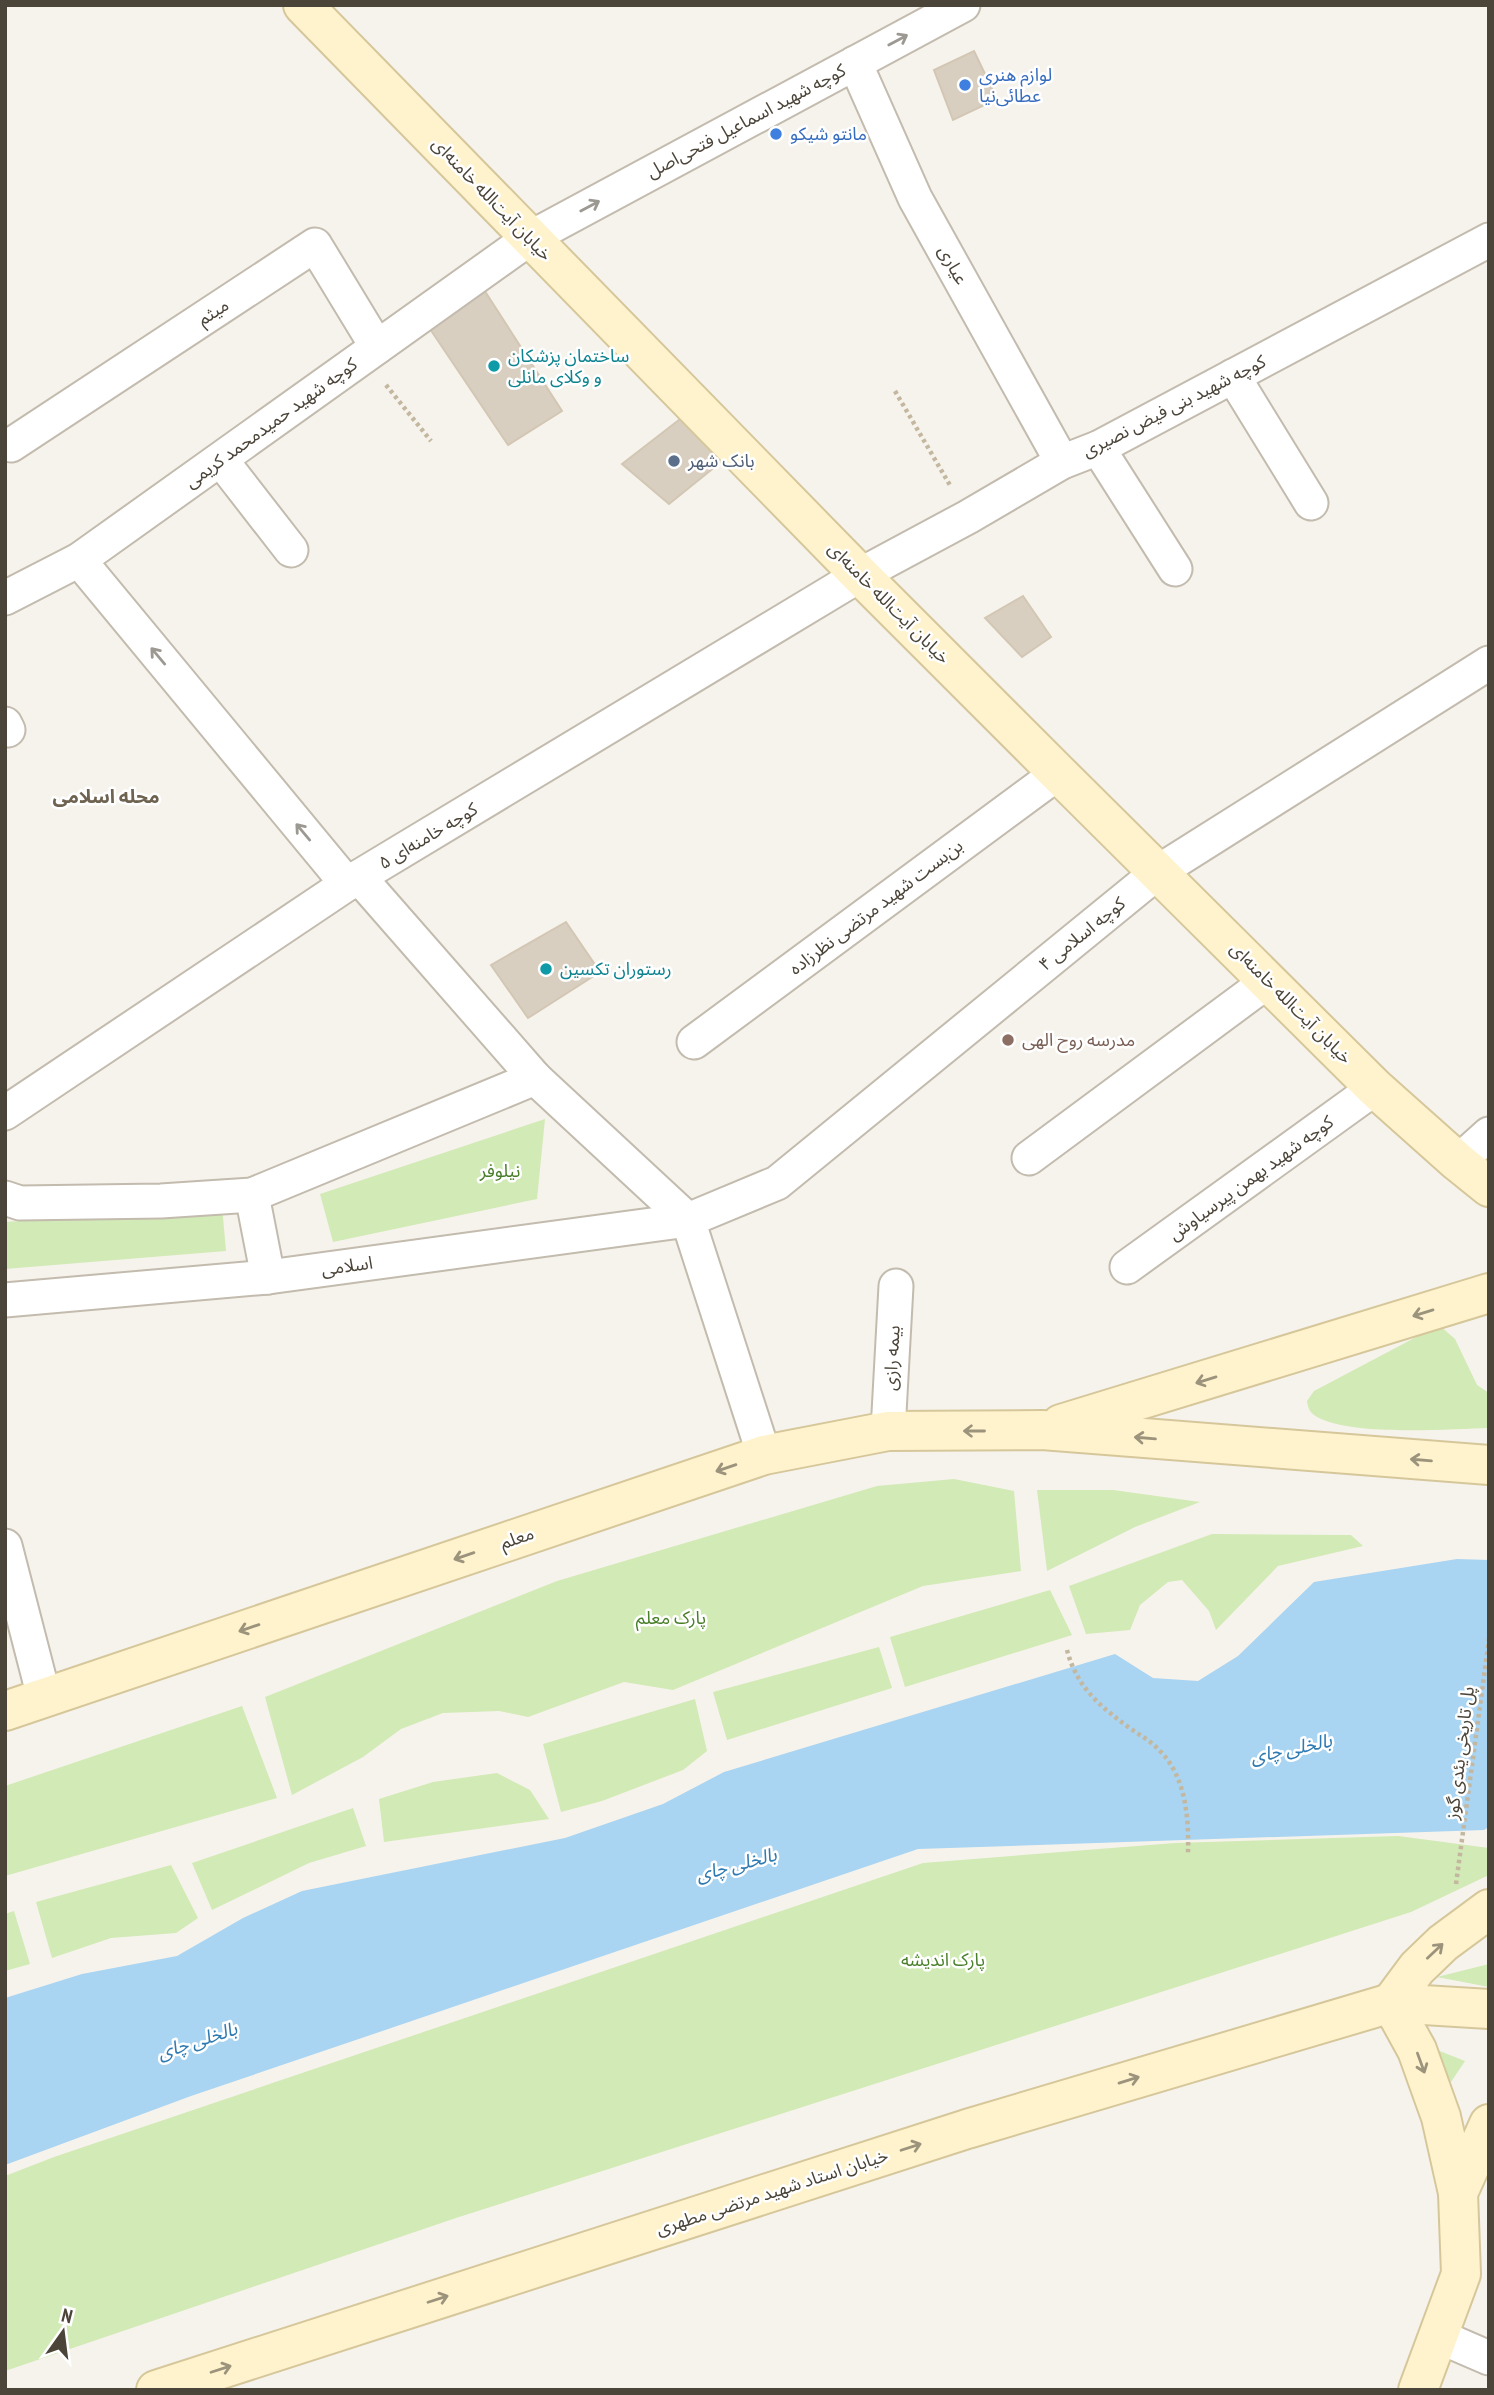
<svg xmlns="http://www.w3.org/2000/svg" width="1494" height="2395" viewBox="0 0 1494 2395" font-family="'PT Sans Narrow','Noto Sans Arabic',sans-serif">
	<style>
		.green { fill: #d2eab5 }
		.water { fill: #a9d4f2 }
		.building { fill: #d8cfc1; stroke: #d3c7b4; stroke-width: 2 }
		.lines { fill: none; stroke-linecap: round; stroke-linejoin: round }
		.street-casing { stroke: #c2bbae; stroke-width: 37 }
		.secondary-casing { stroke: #d6c79b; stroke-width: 42 }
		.path { stroke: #c4b79f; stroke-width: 4.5; stroke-dasharray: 3.5 3.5; stroke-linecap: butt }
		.street { stroke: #fff; stroke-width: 33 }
		.secondary { stroke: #fff3cd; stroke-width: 38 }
		.oneway { stroke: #9c9892 }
		.oneway2 { stroke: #9c937c }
		.shop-dot { fill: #3f7fe0; stroke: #fff; stroke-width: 2.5 }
		.culture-dot { fill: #0f9aa8; stroke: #fff; stroke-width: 2.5 }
		.service-dot { fill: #5c6f8a; stroke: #fff; stroke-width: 2.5 }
		.education-dot { fill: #8d6e63; stroke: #fff; stroke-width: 2.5 }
		.labels { text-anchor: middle; stroke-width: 5; stroke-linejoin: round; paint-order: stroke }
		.shop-label { font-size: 18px; fill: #366cbe; stroke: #fff; text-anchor: start }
		.street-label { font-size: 18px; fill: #4b4439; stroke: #fff }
		.culture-label { font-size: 18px; fill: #0d838f; stroke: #fff; text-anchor: start }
		.service-label { font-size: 18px; fill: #4e5e75; stroke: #fff; text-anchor: start }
		.education-label { font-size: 18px; fill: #785e54; stroke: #fff; text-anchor: start }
		.park-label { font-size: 18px; fill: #4a7f2a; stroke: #fff }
		.neighbourhood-label { font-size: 19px; font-weight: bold; fill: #6e6250; stroke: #fff }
		.water-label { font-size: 19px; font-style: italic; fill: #2e7ab2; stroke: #fff }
	</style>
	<rect width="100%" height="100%" fill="#f6f3ec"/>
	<g class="green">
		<path d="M545,1119l-8,80 -204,43 -13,-48z"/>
		<path d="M222,1206l4,45 -221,18v-47z"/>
		<path d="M1439,1325l16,14 22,46 12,8v35c-41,1 -143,9 -175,-13 -5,-4 -6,-8 -7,-14l7,-10z"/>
		<path d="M954,1479l60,12 7,80 -98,15 -250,104 -49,-8 -96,35 -29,-6 -56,2 -42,16 -38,28 -71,38 -27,-98 292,-116 320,-95z"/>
		<path d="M1037,1490h76l87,12 -65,25 -88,44z"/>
		<path d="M1212,1534l139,1 12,11 -85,20 -62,64 -7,-19 -27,-31 -14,2 -28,23 -10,25 -44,4 -17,-48z"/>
		<path d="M1050,1590l22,45 -167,52 -15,-50z"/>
		<path d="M879,1647l13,41 -165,52 -14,-48z"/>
		<path d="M695,1699l12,52 -24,19 -81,31 -41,11 -18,-68z"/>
		<path d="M242,1706l35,92 -272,78v-90z"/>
		<path d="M497,1773l33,17 19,29 -165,23 -5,-43 54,-17z"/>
		<path d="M353,1808l13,38 -57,17 -97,47 -20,-47z"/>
		<path d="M1398,1836l91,12v27l-78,37 -952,305 -454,154v-195l49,-19 869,-294 252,-20z"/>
		<path d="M171,1865l27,53 -22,15 -65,5 -59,20 -16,-56z"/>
		<path d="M14,1911l16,53 -25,7v-57z"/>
		<path d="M1489,1964v23l-52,-10z"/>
		<path d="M1432,2048l33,13 -14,21z"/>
	</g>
	<path class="water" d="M1457,1559l32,1v267l-5,3 -566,19 -727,247 -186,69v-167l77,-24 95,-18 66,-38 59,-27 263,-53 98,-34 61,-32 391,-118 38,24 45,3 40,-25 76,-74z"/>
	<g class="building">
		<path d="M974,51l23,48 -44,21 -19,-50z"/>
		<path d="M479,282l83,129 -54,34 -84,-125z"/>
		<path d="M684,416l42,42 -57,46 -47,-40z"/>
		<path d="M1023,596l28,41 -29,20 -37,-39z"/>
		<path d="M566,922l34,50 -72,46 -37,-53z"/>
	</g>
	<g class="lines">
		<defs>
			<g id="street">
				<path d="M855,63l60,135 147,264"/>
				<path d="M1233,376l78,127"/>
				<path d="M11,445l304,-200 62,102"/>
				<path d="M1098,448l77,121"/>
				<path d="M221,460l70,90"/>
				<path d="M79,560l268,324"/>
				<path d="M5,598l74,-38 451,-322 433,-233"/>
				<path d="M5,724l3,6"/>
				<path d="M359,877l176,201 153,142 76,235"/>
				<path d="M694,1042l364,-269"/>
				<path d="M5,1113l342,-229 513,-309 108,-58 94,-55 36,-14 391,-208"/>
				<path d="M1029,1158l239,-177"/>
				<path d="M1458,1162l31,-28"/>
				<path d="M252,1195l16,82"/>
				<path d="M5,1198l15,5 141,-2 91,-6 283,-117"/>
				<path d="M1127,1267l248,-179"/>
				<path d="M5,1300l263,-23 420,-57 89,-37 381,-311 331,-209"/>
				<path d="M888,1431l8,-145"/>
				<path d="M5,1546l39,151"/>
				<path d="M1438,2336l51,22"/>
			</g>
			<g id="secondary">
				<path d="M303,5l557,570 198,198 317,315 83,74 31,25"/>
				<path d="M1061,1424l428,-131"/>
				<path d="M5,1711l759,-256 124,-24 154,-1 447,35"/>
				<path d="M1391,2003l26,47 24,67 17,76"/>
				<path d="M1391,2003l26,-35 26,-25 46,-34"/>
				<path d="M156,2390l811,-261 424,-126 98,6"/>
				<path d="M1418,2390l43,-116 -3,-81 31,-69"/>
			</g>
		</defs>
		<use href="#street" class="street-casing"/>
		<use href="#secondary" class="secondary-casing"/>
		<g class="path">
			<path d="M386,385l45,56"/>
			<path d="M895,391l56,96"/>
			<path d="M1067,1650c10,39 36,59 67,81 9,6 19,12 26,20 26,26 29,68 28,102"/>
			<path d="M1456,1884l33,-245"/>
		</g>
		<use href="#street" class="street"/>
		<use href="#secondary" class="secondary"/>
	</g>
	<defs><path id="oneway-shaft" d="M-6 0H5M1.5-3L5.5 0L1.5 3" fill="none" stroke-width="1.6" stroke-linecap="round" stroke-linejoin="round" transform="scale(1.75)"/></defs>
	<g class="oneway">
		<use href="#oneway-shaft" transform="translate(898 40) rotate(-28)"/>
		<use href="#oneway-shaft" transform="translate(590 206) rotate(-28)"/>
		<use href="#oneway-shaft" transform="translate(158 656) rotate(-130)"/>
		<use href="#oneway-shaft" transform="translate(303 832) rotate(-130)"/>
	</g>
	<g class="oneway2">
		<use href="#oneway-shaft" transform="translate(1423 1313) rotate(163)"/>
		<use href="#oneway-shaft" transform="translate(1206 1380) rotate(163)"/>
		<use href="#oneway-shaft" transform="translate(974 1431) rotate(180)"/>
		<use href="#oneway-shaft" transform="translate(1145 1438) rotate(-175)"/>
		<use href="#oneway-shaft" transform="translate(1421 1460) rotate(-175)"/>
		<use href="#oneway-shaft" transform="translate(726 1468) rotate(161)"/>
		<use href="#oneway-shaft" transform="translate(464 1556) rotate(161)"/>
		<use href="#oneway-shaft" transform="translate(249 1628) rotate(161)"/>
		<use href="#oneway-shaft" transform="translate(1435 1951) rotate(-43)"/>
		<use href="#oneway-shaft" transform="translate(1421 2063) rotate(70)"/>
		<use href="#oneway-shaft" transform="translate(1129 2080) rotate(-17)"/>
		<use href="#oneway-shaft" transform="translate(911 2147) rotate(-18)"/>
		<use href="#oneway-shaft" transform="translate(438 2299) rotate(-18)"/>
		<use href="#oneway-shaft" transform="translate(221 2369) rotate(-18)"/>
	</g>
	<g class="shop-dot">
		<circle cx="965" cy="85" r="7"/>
		<circle cx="776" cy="134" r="7"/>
	</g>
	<g class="culture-dot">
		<circle cx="494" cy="366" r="7"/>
		<circle cx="546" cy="969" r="7"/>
	</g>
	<circle class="service-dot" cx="674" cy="461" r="7"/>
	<circle class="education-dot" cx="1008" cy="1040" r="7"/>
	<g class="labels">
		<g class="shop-label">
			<text x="979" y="81">لوازم هنری<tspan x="979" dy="21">عطائی‌نیا</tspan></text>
			<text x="790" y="140">مانتو شیکو</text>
		</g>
		<g class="street-label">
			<text transform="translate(746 121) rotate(-28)" y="6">کوچه شهید اسماعیل فتحی‌اصل</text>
			<text transform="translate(492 199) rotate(46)" y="6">خیابان آیت‌الله خامنه‌ای</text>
			<text transform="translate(953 265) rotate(61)" y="6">عیاری</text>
			<text transform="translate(213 312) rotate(-33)" y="6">میثم</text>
			<text transform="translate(1174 406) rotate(-27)" y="6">کوچه شهید بنی فیض نصیری</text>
			<text transform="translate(271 423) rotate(-36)" y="6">کوچه شهید حمیدمحمد کریمی</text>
			<text transform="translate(889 603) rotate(45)" y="6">خیابان آیت‌الله خامنه‌ای</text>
			<text transform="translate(428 836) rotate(-31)" y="6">کوچه خامنه‌ای ۵</text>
			<text transform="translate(876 907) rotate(-37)" y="6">بن‌بست شهید مرتضی نظرزاده</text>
			<text transform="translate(1082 934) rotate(-39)" y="6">کوچه اسلامی ۴</text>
			<text transform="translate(1291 1003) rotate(45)" y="6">خیابان آیت‌الله خامنه‌ای</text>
			<text transform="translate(1251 1178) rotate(-36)" y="6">کوچه شهید بهمن پیرسیاوش</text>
			<text transform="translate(347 1266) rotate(-8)" y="6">اسلامی</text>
			<text transform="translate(892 1358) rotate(-87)" y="6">بیمه رازی</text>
			<text transform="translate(517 1538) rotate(-19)" y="6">معلم</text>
			<text transform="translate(1460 1753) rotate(-83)" y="6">پل تاریخی یئدی گوز</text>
			<text transform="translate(772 2192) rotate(-18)" y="6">خیابان استاد شهید مرتضی مطهری</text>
		</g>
		<g class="culture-label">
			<text x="508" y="362">ساختمان پزشکان<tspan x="508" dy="21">و وکلای مانلی</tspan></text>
			<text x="560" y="975">رستوران تکسین</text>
		</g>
		<g class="service-label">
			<text x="688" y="467">بانک شهر</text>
		</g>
		<g class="education-label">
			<text x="1022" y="1046">مدرسه روح الهی</text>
		</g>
		<g class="park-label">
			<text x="500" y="1177">نیلوفر</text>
			<text x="671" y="1624">پارک معلم</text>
			<text x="943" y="1966">پارک اندیشه</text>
		</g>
		<g class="neighbourhood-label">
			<text x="106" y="803">محله اسلامی</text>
		</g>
		<g class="water-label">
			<text transform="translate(1291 1748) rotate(-12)" y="7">بالخلی چای</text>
			<text transform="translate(736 1864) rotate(-15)" y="7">بالخلی چای</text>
			<text transform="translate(197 2040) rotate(-18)" y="7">بالخلی چای</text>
		</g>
	</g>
	<rect width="1494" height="2395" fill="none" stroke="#4b4439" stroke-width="14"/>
	<g transform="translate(63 2332) rotate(14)" stroke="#ffffff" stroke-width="5" paint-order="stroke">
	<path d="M0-5L12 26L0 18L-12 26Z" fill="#4b4439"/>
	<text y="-10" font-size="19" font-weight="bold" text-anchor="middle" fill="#4b4439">N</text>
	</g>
</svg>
